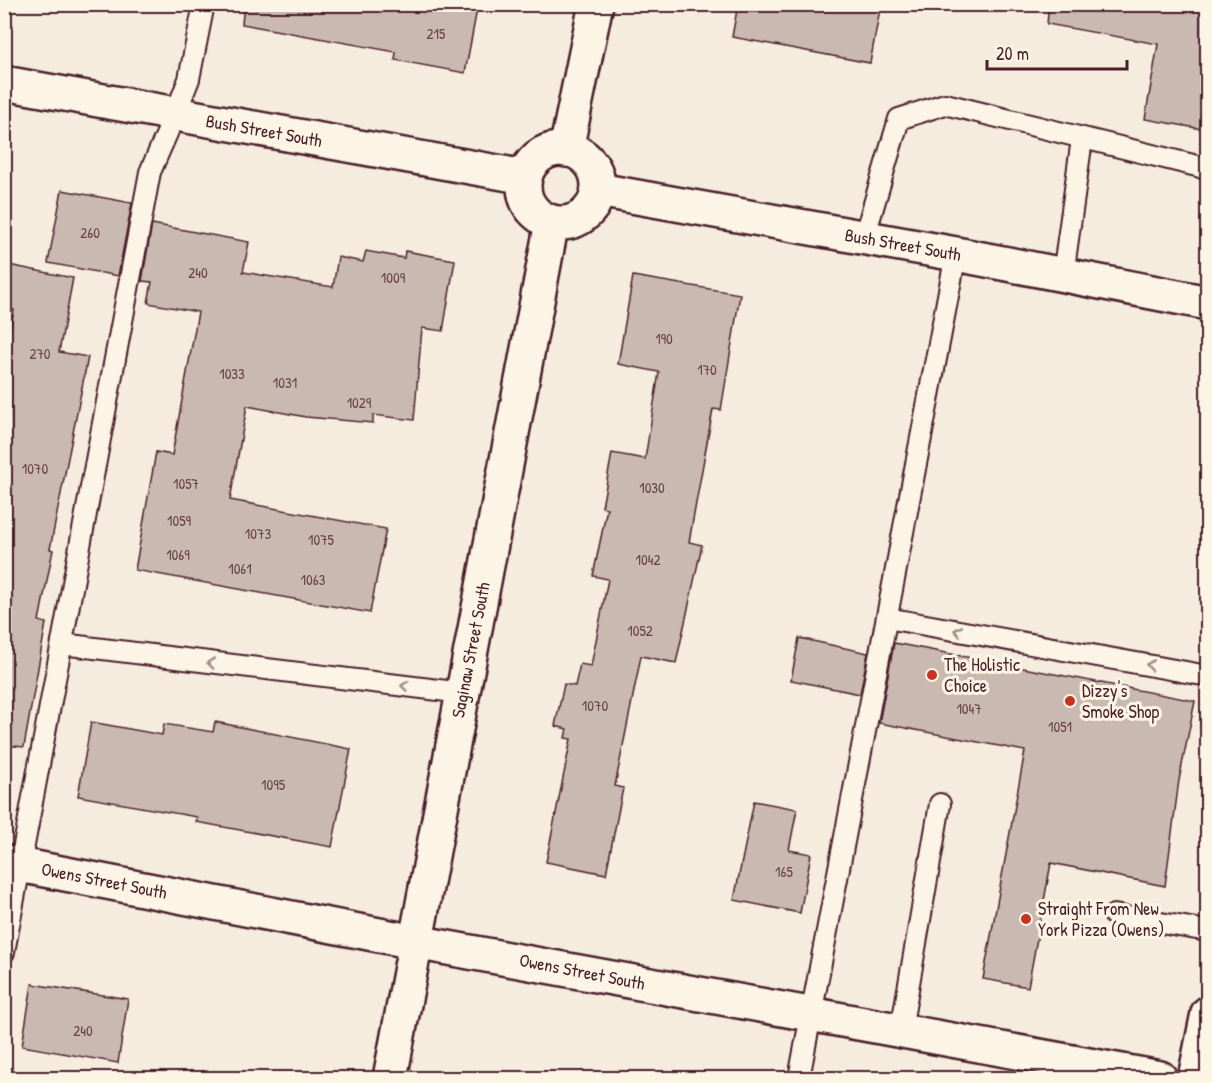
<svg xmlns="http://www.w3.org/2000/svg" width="1212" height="1083" viewBox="0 0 1212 1083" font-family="'Patrick Hand',sans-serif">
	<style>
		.building { fill: #cab9b1; stroke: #4a1f2b; stroke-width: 1.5 }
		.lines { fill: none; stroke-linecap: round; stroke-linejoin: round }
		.service-casing { stroke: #4a1f2b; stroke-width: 24 }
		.minor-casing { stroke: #4a1f2b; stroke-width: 38 }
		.primary-casing { stroke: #4a1f2b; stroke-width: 38 }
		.service { stroke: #fcf5e5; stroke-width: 20 }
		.minor { stroke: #fcf5e5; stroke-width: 33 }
		.primary { stroke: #fcf5e5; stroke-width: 33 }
		.oneway { stroke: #a38a88 }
		.poi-dot { fill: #c8321e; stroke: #fcf5e5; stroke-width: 2 }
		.labels { text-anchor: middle; stroke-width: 6; stroke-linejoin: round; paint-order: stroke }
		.number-label { font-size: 15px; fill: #6a464c }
		.street-label { font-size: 18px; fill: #4a1f2b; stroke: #fcf5e5 }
		.poi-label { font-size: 18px; fill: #4a1f2b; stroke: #fcf5e5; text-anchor: start }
	</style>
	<rect width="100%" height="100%" fill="#f5ecde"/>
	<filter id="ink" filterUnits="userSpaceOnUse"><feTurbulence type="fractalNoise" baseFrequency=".0167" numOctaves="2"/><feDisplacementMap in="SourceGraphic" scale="12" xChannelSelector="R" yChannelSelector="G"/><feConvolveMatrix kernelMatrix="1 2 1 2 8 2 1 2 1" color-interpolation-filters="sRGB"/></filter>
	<g filter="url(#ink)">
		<g class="building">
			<path d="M244,4h234l-13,69 -70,-13 1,-8 -154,-28z"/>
			<path d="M738,4h143l-11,59 -138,-26z"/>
			<path d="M1049,4h159v126l-63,-11 13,-75 -111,-20z"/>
			<path d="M62,190l70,13 -14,73 -70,-13z"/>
			<path d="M152,224l97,18 -6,30 90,15 5,-30 25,5 3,-11 38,7 1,-7 50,9 -12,71 -21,-3 -8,92 -41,-5v8l-67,-6 -59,-11 -17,94 156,29 -16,84 -235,-43 21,-118 16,3 26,-143 -50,-9 4,-21 -10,-1z"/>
			<path d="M4,264l69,14 -14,74 29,5 -38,192 3,1 -14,71 7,2 -22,124 -20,-2v-384l10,-51 -10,-1z"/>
			<path d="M633,276l107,18 -19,116 -8,-1 -24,133 13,3 -26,118 -35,-7 -26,130 8,2 -17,86 -60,-12 25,-123 -6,-1 2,-9 -12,-3 9,-42 11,2 5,-22 11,2 17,-87 -15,-3 14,-68 -5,-1 10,-54 33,6 14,-87 -41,-8z"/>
			<path d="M799,638l69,15 -8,41 -69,-14z"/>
			<path d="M894,643l301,58 -16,79 -14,106 -114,-23 -23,124 -45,-8 42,-228 -146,-28z"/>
			<path d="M91,722l71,13 2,-11 49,8 2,-10 136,27 -19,98 -136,-25 1,-5 -119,-21z"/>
			<path d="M754,801l43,8 -8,41 22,4 -11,59 -66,-13z"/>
			<path d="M32,984l96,15 -10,64 -96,-17z"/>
		</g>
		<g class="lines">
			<defs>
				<g id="service">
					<path d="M864,238l35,-119 46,-15 256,63 7,4"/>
					<path d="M1063,275l19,-136"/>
					<path d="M887,618l321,58"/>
					<path d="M62,644l401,49"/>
					<path d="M1114,915l94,16"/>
					<path d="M4,952l146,-780 25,-57 14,-36 15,-75"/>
					<path d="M901,1030l39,-226"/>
					<path d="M799,1078l157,-824"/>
				</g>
				<g id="minor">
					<path d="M4,83l521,94"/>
					<circle cx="561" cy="186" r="37"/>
					<path d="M566,150l30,-146"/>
					<path d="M598,190l358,64 252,49"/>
					<path d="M390,1078l162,-856"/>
				</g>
				<g id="primary">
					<path d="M4,862l411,80 745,136"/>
					<path d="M1195,1078l13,-65"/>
				</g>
			</defs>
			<use href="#service" class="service-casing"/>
			<use href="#minor" class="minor-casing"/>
			<use href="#primary" class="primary-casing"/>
			<use href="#service" class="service"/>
			<use href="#minor" class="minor"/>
			<use href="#primary" class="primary"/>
		</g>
		<defs><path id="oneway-chevron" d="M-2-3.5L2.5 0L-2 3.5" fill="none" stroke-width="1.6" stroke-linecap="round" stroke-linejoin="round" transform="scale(1.5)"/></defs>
		<g class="oneway">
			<use href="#oneway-chevron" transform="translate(958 631) rotate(-170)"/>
			<use href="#oneway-chevron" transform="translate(211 663) rotate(-173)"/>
			<use href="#oneway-chevron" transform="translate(1150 665) rotate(-170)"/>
			<use href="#oneway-chevron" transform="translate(405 686) rotate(-173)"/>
		</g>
	</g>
	<g class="poi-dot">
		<circle cx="932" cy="675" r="6"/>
		<circle cx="1070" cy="701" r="6"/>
		<circle cx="1026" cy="919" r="6"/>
	</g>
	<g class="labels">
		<g class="number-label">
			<text x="436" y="39">215</text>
			<text x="90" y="238">260</text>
			<text x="198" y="278">240</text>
			<text x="393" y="283">1009</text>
			<text x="664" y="344">190</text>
			<text x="40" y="359">270</text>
			<text x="707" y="375">170</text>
			<text x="232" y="379">1033</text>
			<text x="285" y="388">1031</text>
			<text x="359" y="408">1029</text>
			<text x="35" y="474">1070</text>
			<text x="186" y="489">1057</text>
			<text x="652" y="493">1030</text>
			<text x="179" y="526">1059</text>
			<text x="258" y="539">1073</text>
			<text x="321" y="545">1075</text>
			<text x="178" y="560">1069</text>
			<text x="648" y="565">1042</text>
			<text x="240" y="574">1061</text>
			<text x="313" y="585">1063</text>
			<text x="640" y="636">1052</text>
			<text x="595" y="711">1070</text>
			<text x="969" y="714">1047</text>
			<text x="1060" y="732">1051</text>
			<text x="273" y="790">1095</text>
			<text x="784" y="877">165</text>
			<text x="83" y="1036">240</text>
		</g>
		<g class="street-label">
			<text transform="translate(264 131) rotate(10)" y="6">Bush Street South</text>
			<text transform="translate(903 245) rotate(10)" y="6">Bush Street South</text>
			<text transform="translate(471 650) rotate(-79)" y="6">Saginaw Street South</text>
			<text transform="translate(104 881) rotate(11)" y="6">Owens Street South</text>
			<text transform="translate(582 972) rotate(11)" y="6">Owens Street South</text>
		</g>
		<g class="poi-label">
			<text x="944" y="671">The Holistic<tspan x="944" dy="21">Choice</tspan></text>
			<text x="1082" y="697">Dizzy's<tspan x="1082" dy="21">Smoke Shop</tspan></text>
			<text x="1038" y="915">Straight From New<tspan x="1038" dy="21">York Pizza (Owens)</tspan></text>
		</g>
	</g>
	<rect width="1212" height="1083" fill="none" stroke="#fcf5e5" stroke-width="24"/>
	<rect x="12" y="12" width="1188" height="1059" fill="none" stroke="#4a1f2b" stroke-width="2" filter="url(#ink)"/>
	<path d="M987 60v9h140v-9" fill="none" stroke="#4a1f2b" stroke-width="3"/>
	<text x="996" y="60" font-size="18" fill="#4a1f2b" stroke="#fcf5e5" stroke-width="4.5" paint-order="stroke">20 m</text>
</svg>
